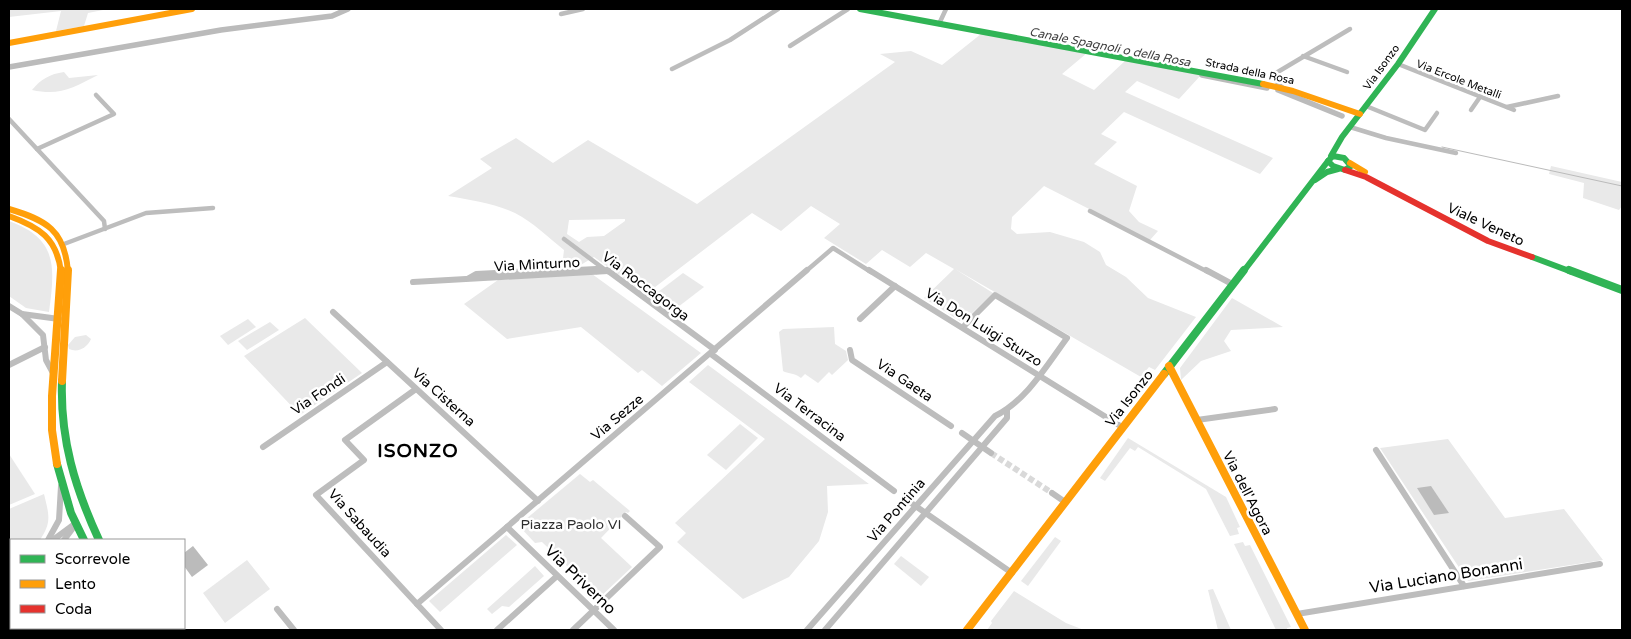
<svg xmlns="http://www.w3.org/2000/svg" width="1631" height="639" viewBox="0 0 1631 639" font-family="'Varela Round',sans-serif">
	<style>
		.green { fill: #e9e9e9; fill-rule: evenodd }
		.water { fill: #bbb }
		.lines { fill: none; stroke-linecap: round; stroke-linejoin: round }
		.stream { stroke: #bbb; stroke-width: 1 }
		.canal { stroke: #bbb; stroke-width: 5.5 }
		.street-tunnel { stroke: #d9d9d9; stroke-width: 6; stroke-dasharray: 6 3; stroke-linecap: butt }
		.street-far1 { stroke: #bdbdbd; stroke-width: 4.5 }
		.street { stroke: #bdbdbd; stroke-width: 6 }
		.fast-far1 { stroke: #30b455; stroke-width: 6 }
		.fast { stroke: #30b455; stroke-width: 8 }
		.slow-far1 { stroke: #ff9f0a; stroke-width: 6 }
		.slow { stroke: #ff9f0a; stroke-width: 8 }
		.jam { stroke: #e5322d; stroke-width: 6 }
		.labels { text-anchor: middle; stroke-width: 5; stroke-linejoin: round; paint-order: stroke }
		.far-street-label { font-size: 11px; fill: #000; stroke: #fff }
		.far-water-label { font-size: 12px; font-style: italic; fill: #3f3f3f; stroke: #fff }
		.street-label { font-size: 14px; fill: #000; stroke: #fff }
		.park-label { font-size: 14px; fill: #2e2e2e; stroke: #fff }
		.near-street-label { font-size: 16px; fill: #000; stroke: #fff }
		.district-label { font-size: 19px; font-weight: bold; letter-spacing: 1px; fill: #000; stroke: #fff }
	</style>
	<rect width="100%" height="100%" fill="#fff"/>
	<g class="green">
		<path d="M9,9h99l-20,4 -4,13 -28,5 5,-20 -52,6z"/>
		<path d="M981,34l106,19 -25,21 32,16 32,-30 75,15 -22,24 -42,-18 -12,11 148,66 -13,16 -136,-62 -23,22 16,8 -23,22 43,22 -8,25 10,11 19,9 -8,9 -106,-54 -32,31 -1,12 6,5 33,-2 34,10 16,10 6,13 20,12 22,21 48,19 -41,53 -6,-3 -8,10 -186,-108 38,24 -28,27 -5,1 -36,-23 30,-29 -28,-16 -16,14 -28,-17 -16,14 -42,-26 16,-14 -29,-18 -30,25 -29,-18 -106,81 -52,-37 -15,9 -17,1 2,-17c-15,-12 -31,-28 -49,-37 -22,-10 -44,-13 -67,-17l44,-28 -12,-9 36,-21 37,25 35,-23 109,64 198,-142 -15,-8 31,-3 31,14zM625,219v2l-21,15 -17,1 -8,5 -12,-8 2,-14z"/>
		<path d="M64,72l5,6 29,-3c-25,13 -38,21 -66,15 9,-11 18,-16 32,-18z"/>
		<path d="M1551,166l71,16v24l-3,4 -36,-12 1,-15 -35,-9z"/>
		<path d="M9,221c49,18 46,46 40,91l-23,-4 -17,-12z"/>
		<path d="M683,273l21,14 -26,20 -20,-15z"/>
		<path d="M592,274l109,79 -39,33 -20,-16 -4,3 -57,-46 -74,12 -43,-35 34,-24z"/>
		<path d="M1232,298l51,29 -52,3 -7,11 7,10 -30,10 -20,19 -1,-12z"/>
		<path d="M305,318l57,55 -62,42 -56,-59z"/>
		<path d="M248,319l8,8 -28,18 -8,-9z"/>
		<path d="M270,322l9,8 -32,20 -9,-9z"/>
		<path d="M834,327l1,17 11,7 2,9 -16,15 -3,-3 -11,11 -13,-9 -4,4c-8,-6 -13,-4 -18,-7l-4,-39 4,-3z"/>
		<path d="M86,335l5,4c-4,9 -13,14 -22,10l-1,-4 7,-8z"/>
		<path d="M708,365l161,119 -42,2 1,26 -9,29 -30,36 -46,22 -66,-57 9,-9 -11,-10 90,-84 -76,-57z"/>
		<path d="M740,424l18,14 -32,32 -19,-15z"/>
		<path d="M1128,438l98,59 14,30 -3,1 2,6 -9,2 -24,-47 -68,-42 -3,4 -5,-3 -25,33 -5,-3z"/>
		<path d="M1448,439l57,79 59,-9 39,51 -135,21 -88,-133z"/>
		<path d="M9,454l26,40 -26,11z"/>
		<path d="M580,474l10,8 3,-2 37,31 -2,2 -2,-1 -25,26 31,29 -33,31 -2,-3 -4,4 -2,-3v-7l-49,-47 -7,1 -15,-16v-3z"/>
		<path d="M44,494c5,21 8,28 -4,46h-29v27l-2,2v-60z"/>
		<path d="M506,535l11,10 -77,67 -11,-11z"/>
		<path d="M1055,537l6,4 -33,45 -7,-5z"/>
		<path d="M1243,542l2,4 5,-1 41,82 -4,1v2h-11l-42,-86z"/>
		<path d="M901,556l28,21 -8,9 -27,-22z"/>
		<path d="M247,560l23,29 -45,34 -22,-30z"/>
		<path d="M535,566l9,10 -35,31 -7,-1 -10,8 -5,-5z"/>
		<path d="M1213,589l18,41h-13l-10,-40z"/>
		<path d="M1014,591l52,32 18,7h-97l5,-7 -1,-2z"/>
	</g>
	<g class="water">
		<path d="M1431,486l18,27 -15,2 -17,-27z"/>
		<path d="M193,546l15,19 -16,12 -8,-11v-13z"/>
	</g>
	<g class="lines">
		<path class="stream" d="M1442,147l180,39"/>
		<g class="canal">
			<path d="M9,67l212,-37 111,-14 16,-7"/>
			<path d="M1202,75l65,13"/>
			<path d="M1278,90l64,26"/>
		</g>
		<path class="street-tunnel" d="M991,453l61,40"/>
		<g class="street-far1">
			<path d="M561,14l22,-5"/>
			<path d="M939,24l7,-15"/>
			<path d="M790,46l58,-37"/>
			<path d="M1303,56l44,16"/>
			<path d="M1398,64l116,46"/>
			<path d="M672,69l58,-29 48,-31"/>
			<path d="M1283,88l-8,-8 1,-7 74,-44"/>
			<path d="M1366,106l59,24 12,-17"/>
			<path d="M1507,107l51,-11"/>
			<path d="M1471,110l9,-13"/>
			<path d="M9,119l95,102 1,8"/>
			<path d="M1350,127l36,11 70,15"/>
			<path d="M37,149l77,-35 -18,-19"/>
			<path d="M1090,211l118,61"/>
			<path d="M564,239l44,33"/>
			<path d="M64,244l82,-31 67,-5"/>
			<path d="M524,272l77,-4"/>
			<path d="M596,272l12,-1"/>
			<path d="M805,272l28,-24 38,24"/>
		</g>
		<g class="street">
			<path d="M607,270l108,80"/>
			<path d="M869,270l253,157"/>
			<path d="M1206,270l26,14"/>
			<path d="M469,278l7,-4 74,-4"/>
			<path d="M413,282l195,-11"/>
			<path d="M9,306l13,8 21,21 3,25 7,13"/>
			<path d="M333,312l205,189"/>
			<path d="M22,314l37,5"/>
			<path d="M860,319l35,-33"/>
			<path d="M850,350l2,10 99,66"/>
			<path d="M711,354l183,137"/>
			<path d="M9,365l36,-18"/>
			<path d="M416,389l-71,51 19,20 -48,35 125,135"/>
			<path d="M1197,420l78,-11"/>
			<path d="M962,433l29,20"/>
			<path d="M263,447l124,-85"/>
			<path d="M1376,450l88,136"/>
			<path d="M1052,493l13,9"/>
			<path d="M904,498l108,75"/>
			<path d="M507,527l107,103"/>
			<path d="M48,540l11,-20 2,-34"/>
			<path d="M53,540l23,-17"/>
			<path d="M64,540l12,-16"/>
			<path d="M9,578l2,-2"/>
			<path d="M9,592l2,-2"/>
			<path d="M417,604l390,-334"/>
			<path d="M277,609l17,21"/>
			<path d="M1297,614l303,-50"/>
			<path d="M9,618l2,3"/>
			<path d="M15,628l2,2"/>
			<path d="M497,630l60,-54"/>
			<path d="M573,630l87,-83 -35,-31"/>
			<path d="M807,630l188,-214c31,-15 52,-51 72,-78l-72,-43 -32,32"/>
			<path d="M825,630l182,-212v-8"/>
		</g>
		<g class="fast-far1">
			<path d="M860,9l403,75"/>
			<path d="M1331,156l11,-19 56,-73 37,-55"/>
			<path d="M1333,156l11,2 7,8 -6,4 -12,-4 -5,-5z"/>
			<path d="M1315,180l12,-8 11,-3"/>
			<path d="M1532,257l40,15"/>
			<path d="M1243,272l85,-111"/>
		</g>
		<g class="fast">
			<path d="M1569,270l53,20"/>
			<path d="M1164,374l80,-104"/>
			<path d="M62,381c-2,58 13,107 37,159"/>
			<path d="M57,464l14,49 13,27"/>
			<path d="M140,628l2,2"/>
		</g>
		<g class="slow-far1">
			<path d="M9,43l183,-34"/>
			<path d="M1263,84l30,7 67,23"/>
			<path d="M1350,163l15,9"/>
			<path d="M9,209c37,11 56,21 59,63"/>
			<path d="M9,216c30,11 48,22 52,56"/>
		</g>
		<g class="slow">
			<path d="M1169,366l136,264"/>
			<path d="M62,381l6,-111"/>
			<path d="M57,464l-5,-34v-34l9,-126"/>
			<path d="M157,628l2,2"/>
			<path d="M967,630l197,-256"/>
		</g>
		<path class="jam" d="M1345,170l21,7 122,64 44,16"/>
	</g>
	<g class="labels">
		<g class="far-street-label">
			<text transform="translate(1381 67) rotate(-54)" y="4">Via Isonzo</text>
			<text transform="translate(1250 71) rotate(12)" y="4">Strada della Rosa</text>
			<text transform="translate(1459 79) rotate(21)" y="4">Via Ercole Metalli</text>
		</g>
		<g class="far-water-label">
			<text transform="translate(1110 47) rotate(11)" y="4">Canale Spagnoli o della Rosa</text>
		</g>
		<g class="street-label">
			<text transform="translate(1486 224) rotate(25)" y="5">Viale Veneto</text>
			<text transform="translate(537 264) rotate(-3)" y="5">Via Minturno</text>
			<text transform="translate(646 286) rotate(37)" y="5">Via Roccagorga</text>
			<text transform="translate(984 327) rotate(32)" y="5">Via Don Luigi Sturzo</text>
			<text transform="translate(905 380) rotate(34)" y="5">Via Gaeta</text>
			<text transform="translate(318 394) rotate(-34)" y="5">Via Fondi</text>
			<text transform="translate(444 397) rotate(42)" y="5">Via Cisterna</text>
			<text transform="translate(1129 398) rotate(-52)" y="5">Via Isonzo</text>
			<text transform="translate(810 412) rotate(37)" y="5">Via Terracina</text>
			<text transform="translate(617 417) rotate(-40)" y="5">Via Sezze</text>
			<text transform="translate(1248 493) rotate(63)" y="5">Via dell'Agora</text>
			<text transform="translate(896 510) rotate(-49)" y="5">Via Pontinia</text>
			<text transform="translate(360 523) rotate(48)" y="5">Via Sabaudia</text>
		</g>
		<g class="park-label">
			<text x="571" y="529">Piazza Paolo VI</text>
		</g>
		<g class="near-street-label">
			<text transform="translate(1446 575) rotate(-9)" y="6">Via Luciano Bonanni</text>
			<text transform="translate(581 579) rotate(44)" y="6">Via Priverno</text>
		</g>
		<g class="district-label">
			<text x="418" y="457">ISONZO</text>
		</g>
	</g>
	<rect width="1631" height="639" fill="none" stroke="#000000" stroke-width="20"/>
	<rect x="10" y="539" width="175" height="90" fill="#ffffff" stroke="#999999"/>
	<rect x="20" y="555" width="25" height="8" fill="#30b455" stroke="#999999"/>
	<text x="55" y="564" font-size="15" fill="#000000">Scorrevole</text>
	<rect x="20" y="580" width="25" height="8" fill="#ff9f0a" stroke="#999999"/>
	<text x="55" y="589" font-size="15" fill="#000000">Lento</text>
	<rect x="20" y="605" width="25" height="8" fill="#e5322d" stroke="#999999"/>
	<text x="55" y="614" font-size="15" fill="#000000">Coda</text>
</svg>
